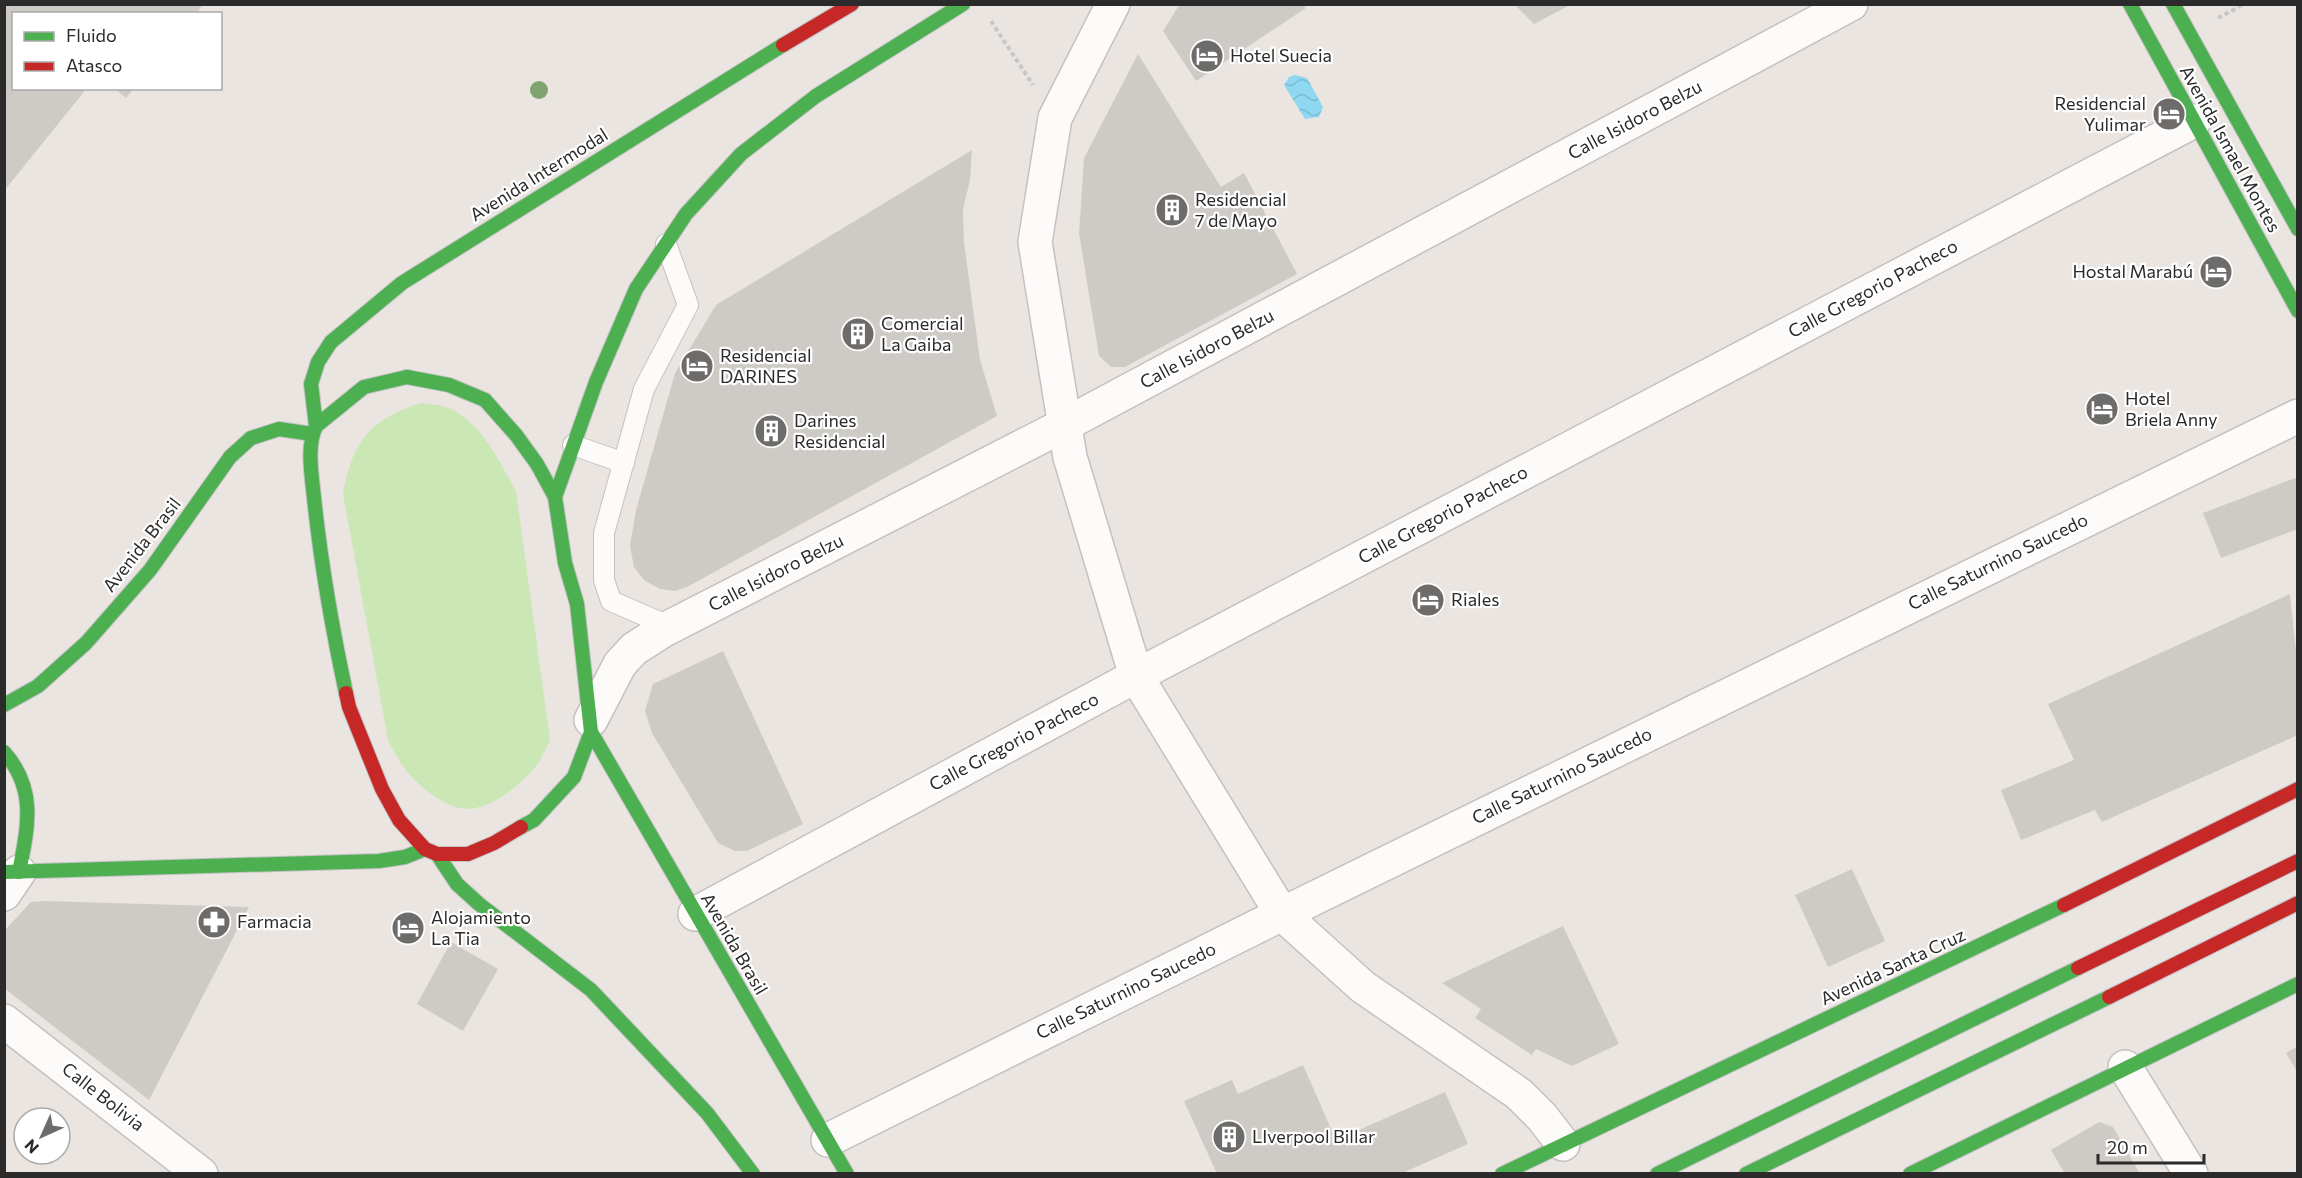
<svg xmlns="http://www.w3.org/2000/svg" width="2302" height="1178" viewBox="0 0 2302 1178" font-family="Commissioner,sans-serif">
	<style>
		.grass { fill: #cbe7b6 }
		.water { fill: url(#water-waves) }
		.building { fill: #cecbc7 }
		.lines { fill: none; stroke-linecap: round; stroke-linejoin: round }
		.lane-casing { stroke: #c3c1c2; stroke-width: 22 }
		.street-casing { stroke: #c3c1c2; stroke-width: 36 }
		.fast-casing { stroke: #c3c1c2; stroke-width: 16 }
		.jam-casing { stroke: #c3c1c2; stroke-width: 16 }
		.path { stroke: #c8c7c7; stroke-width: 4; stroke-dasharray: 4.5 3; stroke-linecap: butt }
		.lane { stroke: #fcfbfa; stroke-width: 20 }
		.street { stroke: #fcfbfa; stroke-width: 33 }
		.fast { stroke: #4caf50; stroke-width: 14 }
		.jam { stroke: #c62828; stroke-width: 14 }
		.tree { fill: #7fa470 }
		.labels { text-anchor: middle; stroke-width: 4.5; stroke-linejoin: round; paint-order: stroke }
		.poi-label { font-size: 18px; fill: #2b2b2b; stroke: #fff; text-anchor: start }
		.street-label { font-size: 18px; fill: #2b2b2b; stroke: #fff }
	</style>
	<defs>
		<pattern id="water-waves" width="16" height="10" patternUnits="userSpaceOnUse" patternTransform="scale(1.5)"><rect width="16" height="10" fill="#8ed9f1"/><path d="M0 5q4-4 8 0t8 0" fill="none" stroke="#7bbacf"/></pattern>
	</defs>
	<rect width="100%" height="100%" fill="#eae5e0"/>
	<path class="grass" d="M421,403c9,1 20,2 28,5 33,15 50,53 67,83l34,249c-4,8 -8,18 -13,25 -15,19 -43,42 -68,44 -22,1 -53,-25 -65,-41 -6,-9 -11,-19 -16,-28l-45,-246c9,-52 27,-75 78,-91z"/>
	<path class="water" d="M1295,75l12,3 16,29 -4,10 -14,2 -21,-34 5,-8z"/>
	<g class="building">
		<path d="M4,4h199l-7,10h-182v74h73l-83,103z"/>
		<path d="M1180,4h123l3,4 -110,73 -33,-50z"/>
		<path d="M1514,4h58l-38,20z"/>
		<path d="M1138,54l83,133 23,-14 53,101 -172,93h-14l-12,-11 -20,-123 5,-75z"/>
		<path d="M114,88h20l-8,10z"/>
		<path d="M972,150l-2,30 -7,29 1,33 16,118 17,56 -308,170 -14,5 -15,-2 -15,-8 -11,-14 -4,-21 6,-36 39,-137 41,-68z"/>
		<path d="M2298,477v52l-77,29 -18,-45z"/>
		<path d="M2290,594l8,77v64l-196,87 -7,-12 -74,30 -20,-50 73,-30 -26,-56z"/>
		<path d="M723,651l80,173 -56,27h-12l-17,-8 -66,-110 -7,-22 8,-27z"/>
		<path d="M1852,869l33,72 -57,26 -33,-72z"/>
		<path d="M44,901l205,6 -100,193 -145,-112v-57l27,-29z"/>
		<path d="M1563,926l56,118 -47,22 -36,-17 -4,6 -57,-37 6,-9 -39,-26z"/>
		<path d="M451,942l47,27 -35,62 -46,-27z"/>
		<path d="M2298,1046v27l-12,-20z"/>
		<path d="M1303,1065l33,75 109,-48 23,52 -68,30h-183l-33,-73 48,-21 6,14z"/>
		<path d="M2099,1122l14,5 27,47h-75l-14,-24z"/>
	</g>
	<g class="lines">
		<defs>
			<g id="lane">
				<path d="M666,244l22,61 -44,84 -40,144v47l7,21 60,26"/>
				<path d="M573,445l51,18"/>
			</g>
			<g id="street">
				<path d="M1113,4l-58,114 -20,124 35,215 66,219 146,238 81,73 156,107 23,23 21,27"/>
				<path d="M591,720l29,-56 14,-15 28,-18 404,-207 785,-420"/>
				<path d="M4,894l15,-22"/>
				<path d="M695,914l441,-238 1058,-555"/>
				<path d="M4,1021l197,153"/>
				<path d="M2125,1067l66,107"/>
				<path d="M828,1140l454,-226 1016,-498"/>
			</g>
			<g id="fast">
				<path d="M2130,4l168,307"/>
				<path d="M2173,4l125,225"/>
				<path d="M407,377l42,8 36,15 31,35 21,29 18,33 10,66 12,41 14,128 -17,45 -40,43 -13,7"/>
				<path d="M316,426l-5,-42 7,-22 13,-20 71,-59 381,-238"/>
				<path d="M555,497l41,-115 40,-93 50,-75 55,-60 75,-58 147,-92"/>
				<path d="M346,693c-14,-65 -25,-129 -32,-195 -2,-22 -8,-51 2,-72l48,-39 43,-10"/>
				<path d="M4,705l34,-19 48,-43 64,-73 80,-113 21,-19 28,-9 33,5"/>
				<path d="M591,732l256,442"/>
				<path d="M4,752c33,37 24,75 15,120"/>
				<path d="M437,854l20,30 22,20 112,86 116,123 46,61"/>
				<path d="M4,872l375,-11 26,-4 20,-8"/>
				<path d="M1502,1174l562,-269"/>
				<path d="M1657,1174l421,-206"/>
				<path d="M1746,1174l363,-177"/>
				<path d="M1910,1174l388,-190"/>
			</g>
			<g id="jam">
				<path d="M783,45l69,-41"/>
				<path d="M346,693l3,14 33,82 17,31 26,29 12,5h31l26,-11 27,-16"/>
				<path d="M2064,905l234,-116"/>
				<path d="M2078,968l220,-107"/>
				<path d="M2109,997l189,-94"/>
			</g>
		</defs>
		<use href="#lane" class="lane-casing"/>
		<use href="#street" class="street-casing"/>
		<use href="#fast" class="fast-casing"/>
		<use href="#jam" class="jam-casing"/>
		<g class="path">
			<path d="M2218,18l26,-14"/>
			<path d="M991,21l42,64"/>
		</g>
		<use href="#lane" class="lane"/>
		<use href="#street" class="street"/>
		<use href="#fast" class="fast"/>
		<use href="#jam" class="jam"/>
	</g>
	<circle class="tree" cx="539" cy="90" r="9"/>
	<defs>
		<symbol id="hotel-disc" viewBox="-11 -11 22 22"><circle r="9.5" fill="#6e6c6a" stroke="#fff"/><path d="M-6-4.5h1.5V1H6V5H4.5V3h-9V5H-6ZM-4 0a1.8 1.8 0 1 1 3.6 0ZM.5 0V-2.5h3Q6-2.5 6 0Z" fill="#fff"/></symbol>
		<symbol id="building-disc" viewBox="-11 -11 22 22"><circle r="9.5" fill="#6e6c6a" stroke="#fff"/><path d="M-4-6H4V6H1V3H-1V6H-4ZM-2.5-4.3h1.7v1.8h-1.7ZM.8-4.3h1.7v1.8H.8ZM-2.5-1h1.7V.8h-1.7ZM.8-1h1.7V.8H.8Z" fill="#fff"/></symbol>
		<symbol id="pharmacy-disc" viewBox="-11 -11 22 22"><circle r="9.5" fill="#6e6c6a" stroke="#fff"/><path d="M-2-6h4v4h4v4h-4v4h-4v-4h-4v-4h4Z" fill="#fff"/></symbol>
	</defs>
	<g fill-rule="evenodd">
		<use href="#hotel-disc" x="1188" y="37" width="38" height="38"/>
		<use href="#hotel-disc" x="2150" y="95" width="38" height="38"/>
		<use href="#building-disc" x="1153" y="191" width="38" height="38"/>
		<use href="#hotel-disc" x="2197" y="253" width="38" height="38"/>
		<use href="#building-disc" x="839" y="315" width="38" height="38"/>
		<use href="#hotel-disc" x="678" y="347" width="38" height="38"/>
		<use href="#hotel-disc" x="2083" y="390" width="38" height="38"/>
		<use href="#building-disc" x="752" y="412" width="38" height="38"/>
		<use href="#hotel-disc" x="1409" y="581" width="38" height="38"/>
		<use href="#pharmacy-disc" x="195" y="903" width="38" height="38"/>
		<use href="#hotel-disc" x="389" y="909" width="38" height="38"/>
		<use href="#building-disc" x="1210" y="1118" width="38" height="38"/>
	</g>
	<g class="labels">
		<g class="poi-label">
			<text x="1230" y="62">Hotel Suecia</text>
			<text x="2146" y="110" text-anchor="end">Residencial<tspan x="2146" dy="21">Yulimar</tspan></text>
			<text x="1195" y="206">Residencial<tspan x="1195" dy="21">7 de Mayo</tspan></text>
			<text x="2193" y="278" text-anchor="end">Hostal Marabú</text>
			<text x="881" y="330">Comercial<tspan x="881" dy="21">La Gaiba</tspan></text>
			<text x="720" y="362">Residencial<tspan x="720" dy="21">DARINES</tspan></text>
			<text x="2125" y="405">Hotel<tspan x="2125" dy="21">Briela Anny</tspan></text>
			<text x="794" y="427">Darines<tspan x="794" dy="21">Residencial</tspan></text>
			<text x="1451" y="606">Riales</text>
			<text x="431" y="924">Alojamiento<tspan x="431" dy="21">La Tia</tspan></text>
			<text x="237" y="928">Farmacia</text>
			<text x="1252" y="1143">LIverpool Billar</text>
		</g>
		<g class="street-label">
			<text transform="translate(1635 120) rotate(-28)" y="6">Calle Isidoro Belzu</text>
			<text transform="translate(2230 149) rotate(61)" y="6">Avenida Ismael Montes</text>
			<text transform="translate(539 175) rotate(-32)" y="6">Avenida Intermodal</text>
			<text transform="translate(1873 289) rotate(-28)" y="6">Calle Gregorio Pacheco</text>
			<text transform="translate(1207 349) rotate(-28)" y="6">Calle Isidoro Belzu</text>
			<text transform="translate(1443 515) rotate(-28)" y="6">Calle Gregorio Pacheco</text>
			<text transform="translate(142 545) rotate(-52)" y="6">Avenida Brasil</text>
			<text transform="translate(1998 562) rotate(-26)" y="6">Calle Saturnino Saucedo</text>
			<text transform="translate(776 573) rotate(-27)" y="6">Calle Isidoro Belzu</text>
			<text transform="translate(1014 742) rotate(-28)" y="6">Calle Gregorio Pacheco</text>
			<text transform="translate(1562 776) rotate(-26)" y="6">Calle Saturnino Saucedo</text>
			<text transform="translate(734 944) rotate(60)" y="6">Avenida Brasil</text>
			<text transform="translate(1893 967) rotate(-25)" y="6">Avenida Santa Cruz</text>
			<text transform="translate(1126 991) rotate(-26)" y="6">Calle Saturnino Saucedo</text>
			<text transform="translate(103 1097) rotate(38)" y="6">Calle Bolivia</text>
		</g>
	</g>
	<rect width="2302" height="1178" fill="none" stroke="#2b2b2b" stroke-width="12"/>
	<rect x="12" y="12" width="210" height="78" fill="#ffffff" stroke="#aaaaaa" stroke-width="1.5"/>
	<rect x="24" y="32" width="30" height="9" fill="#4caf50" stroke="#aaaaaa" stroke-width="1.5"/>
	<text x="66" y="42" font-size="18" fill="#2b2b2b">Fluido</text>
	<rect x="24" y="62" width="30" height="9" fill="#c62828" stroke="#aaaaaa" stroke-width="1.5"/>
	<text x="66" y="72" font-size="18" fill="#2b2b2b">Atasco</text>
	<g transform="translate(42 1136) rotate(225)"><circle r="28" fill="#ffffff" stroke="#aaaaaa" stroke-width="1.5"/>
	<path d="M0-4.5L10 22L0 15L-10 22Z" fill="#6e6c6a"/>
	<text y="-9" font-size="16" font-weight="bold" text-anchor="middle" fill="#2b2b2b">N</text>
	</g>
	<path d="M2098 1154v9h106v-9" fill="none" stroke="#2b2b2b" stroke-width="3"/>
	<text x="2107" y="1154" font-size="18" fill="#2b2b2b" stroke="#ffffff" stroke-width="4.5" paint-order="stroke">20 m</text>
</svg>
